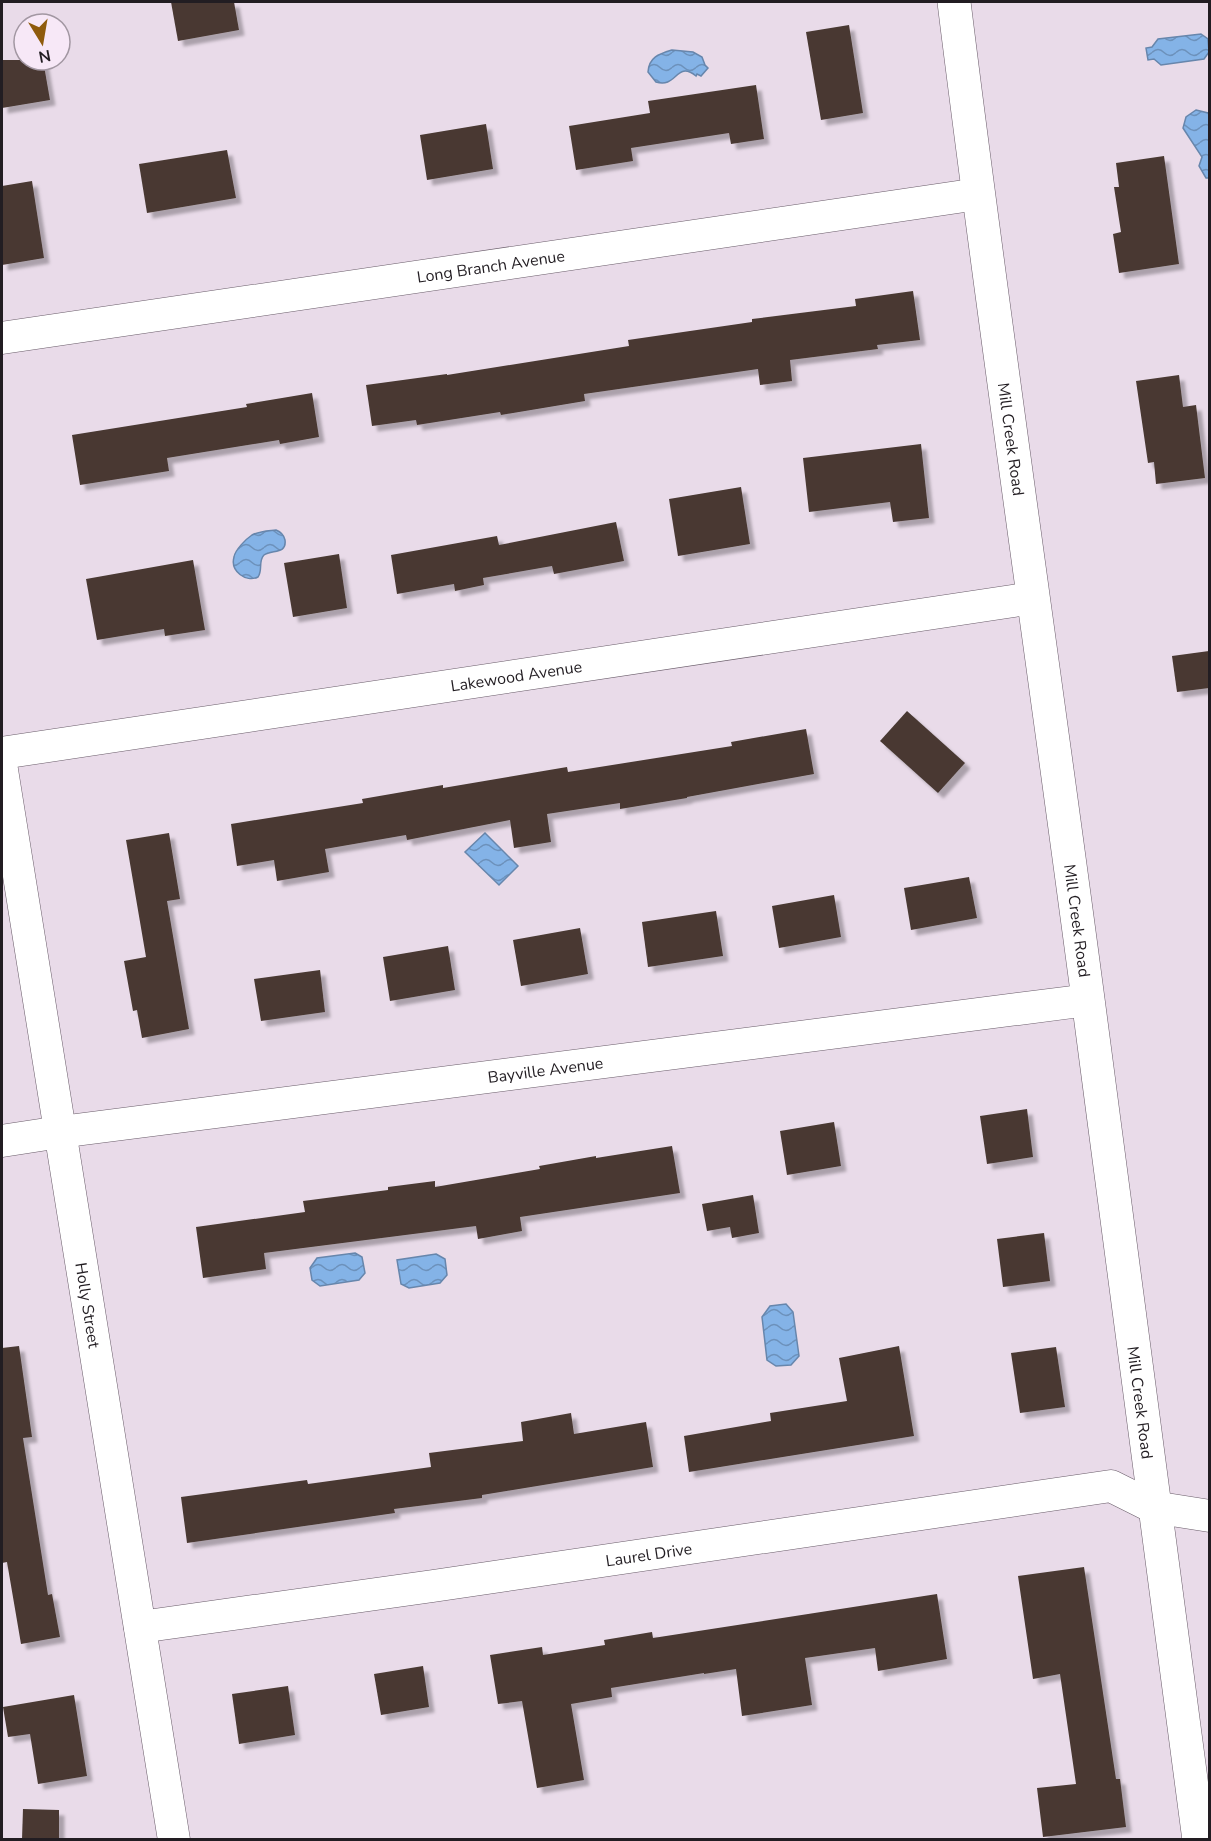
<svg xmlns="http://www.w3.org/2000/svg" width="1211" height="1841" viewBox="0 0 1211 1841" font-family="'Nunito Sans',sans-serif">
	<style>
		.water { fill: url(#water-waves); stroke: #6786ac; stroke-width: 1.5 }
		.building { fill: #483932; filter: url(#shadow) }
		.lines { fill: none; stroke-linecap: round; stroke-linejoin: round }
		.minor-casing { stroke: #695c69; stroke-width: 33 }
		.tertiary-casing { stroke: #695c69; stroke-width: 34 }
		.minor { stroke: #fff; stroke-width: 32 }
		.tertiary { stroke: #fff; stroke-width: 33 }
		.labels { text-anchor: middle; stroke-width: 6; stroke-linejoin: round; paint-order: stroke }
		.street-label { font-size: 16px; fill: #221d22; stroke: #f7e8f7 }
	</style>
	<defs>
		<pattern id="water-waves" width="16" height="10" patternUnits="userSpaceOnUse" patternTransform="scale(1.5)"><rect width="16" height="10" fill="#84b3e7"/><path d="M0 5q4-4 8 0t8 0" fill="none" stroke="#6c91bb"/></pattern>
		<filter id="shadow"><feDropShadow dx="5.5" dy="5.5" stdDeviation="1.5" flood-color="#0004"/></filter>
	</defs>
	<rect width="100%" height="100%" fill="#e9dbe9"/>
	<g class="water">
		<path d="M1201,34l7,5 1,13 -5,7 -43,6 -7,-6 -6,1 -2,-12 6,-1 6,-8z"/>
		<path d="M672,50l21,2 9,5 3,8 3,3 -7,8 -4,-2 -1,2c-20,-16 -19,13 -40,6l-8,-10c1,-15 11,-18 24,-22z"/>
		<path d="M1196,110l12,3 1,2v63h-3l-7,-12 3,-9 -19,-29 3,-11z"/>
		<path d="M276,530c5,2 8,5 9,10 2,15 -14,9 -21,15 -6,6 -1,15 -6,22 -12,6 -28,-6 -24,-20 1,-7 12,-18 18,-22 8,-4 16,-4 24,-5z"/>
		<path d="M485,833l33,33 -19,19 -34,-33z"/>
		<path d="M355,1253l7,4 3,16 -6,7 -39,6 -8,-6 -2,-12 7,-10z"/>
		<path d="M436,1254l9,5 2,16 -7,8 -31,5 -8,-4 -4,-24z"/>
		<path d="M786,1304l7,8 6,44 -8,9 -15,1 -9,-6 -5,-43 8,-11z"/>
	</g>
	<g class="building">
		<path d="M171,2h63l5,28 -61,11z"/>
		<path d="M849,25l14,88 -42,7 -15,-88z"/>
		<path d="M2,60h41l7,40 -48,8z"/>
		<path d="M756,85l8,54 -33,5 -2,-11 -98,15 2,13 -57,9 -7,-44 81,-13 -2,-12z"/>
		<path d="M486,124l7,45 -66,11 -7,-45z"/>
		<path d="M227,150l9,48 -89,15 -8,-49z"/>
		<path d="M1164,156l15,108 -60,9 -6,-39 8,-2 -7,-45h5l-3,-24z"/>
		<path d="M32,181l12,77 -42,7v-79z"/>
		<path d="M913,291l7,49 -43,5 1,4 -88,11 2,21 -32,4 -2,-16 -174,25 1,7 -84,14 -1,-3 -83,13 -1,-5 -44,6 -6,-41 81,-11v1l182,-29 -1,-6 124,-18v-3l104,-13 -1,-7z"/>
		<path d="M1179,375l4,32 13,-2 9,73 -49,6 -2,-22 -6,1 -12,-82z"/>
		<path d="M312,393l7,44 -39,7 -1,-4 -112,18 2,13 -89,14 -8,-50 175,-28 -1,-3z"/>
		<path d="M921,444l8,74 -36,4 -3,-20 -81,10 -6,-54z"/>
		<path d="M741,487l9,57 -72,12 -9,-57z"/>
		<path d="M616,522l8,39 -70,13 -2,-8 -69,12 1,7 -29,6 -1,-7 -57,10 -6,-39 106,-19 2,9z"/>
		<path d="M339,554l8,54 -54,9 -9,-54z"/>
		<path d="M193,560l12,70 -40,6 -1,-7 -67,11 -11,-61z"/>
		<path d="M1209,651v37l-32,4 -5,-36z"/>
		<path d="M907,711l58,52 -27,30 -58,-52z"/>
		<path d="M806,729l8,45 -127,23v1l-67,11v-6l-73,11 4,28 -37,6 -4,-28 -103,20 -1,-5 -81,14 4,23 -52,9 -3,-21 -37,6 -6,-42 132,-21 -1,-4 81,-14v3l124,-21 1,5 164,-26 -1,-4z"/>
		<path d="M169,833l11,66 -13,2 22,128 -47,9 -5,-28 -4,1 -9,-50 22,-4 -20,-117z"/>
		<path d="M969,877l8,41 -66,12 -7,-42z"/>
		<path d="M834,895l7,42 -62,11 -7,-42z"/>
		<path d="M716,911l7,45 -75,11 -6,-45z"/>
		<path d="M580,928l8,46 -67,12 -8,-46z"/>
		<path d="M448,946l7,44 -65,11 -7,-44z"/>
		<path d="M320,970l5,42 -64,9 -7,-42z"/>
		<path d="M1027,1109l6,48 -46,7 -7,-48z"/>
		<path d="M834,1122l7,44 -54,9 -7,-44z"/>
		<path d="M672,1146l8,47 -160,24 2,14 -44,8 -2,-13 -212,27 2,16 -63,9 -7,-51 109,-15 -2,-11 85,-11v-3l47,-6v6l105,-18 -1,-3 57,-10v2z"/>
		<path d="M753,1195l6,38 -27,5 -2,-11 -23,4 -5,-27z"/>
		<path d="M1044,1233l6,48 -47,6 -6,-48z"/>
		<path d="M19,1346l13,91 -9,1 25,157 4,-1 8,43 -39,7 -14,-82 -5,1v-215z"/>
		<path d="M899,1346l15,90 -225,36 -5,-36 87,-15 -1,-8 77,-12 -8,-43z"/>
		<path d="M1056,1347l9,60 -45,6 -9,-60z"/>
		<path d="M571,1413l3,21 72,-12 7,45 -171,28v3l-88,11 1,4 -208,30 -6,-46 126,-17 1,4 123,-17 -2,-14 94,-12 -2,-19z"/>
		<path d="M1084,1567l32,212h4l6,48 -83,10 -6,-49 39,-4 -16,-110 -27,5 -15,-103z"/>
		<path d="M937,1594l10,65 -69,12 -3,-23 -70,10 7,47 -70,11 -6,-47 -32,5v-1l-93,15 1,9 -41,7 13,76 -47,8 -15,-87 -24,3 -8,-49 52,-8 1,8 62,-10 -1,-5 48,-8 1,6z"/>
		<path d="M423,1666l6,41 -48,8 -7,-41z"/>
		<path d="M288,1686l7,49 -56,9 -7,-50z"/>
		<path d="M74,1695l13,81 -49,8 -8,-50 -22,3 -5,-30z"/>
		<path d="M23,1809l36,1v29h-37z"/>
	</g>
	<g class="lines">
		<defs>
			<g id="minor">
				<path id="s1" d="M2,338l976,-144"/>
				<path id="s2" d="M2,753l1031,-155"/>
				<path id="s3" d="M2,770l172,1070"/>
				<path id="s4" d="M2,1141l58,-9 1028,-132"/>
				<path id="s5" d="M140,1627l293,-41 678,-100 42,21 57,9"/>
			</g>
			<g id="tertiary">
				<path id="s6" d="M954,2c41,332 90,664 134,997 37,280 72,560 111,841"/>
			</g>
		</defs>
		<use href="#minor" class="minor-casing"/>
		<use href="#tertiary" class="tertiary-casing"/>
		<use href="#minor" class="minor"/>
		<use href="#tertiary" class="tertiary"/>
	</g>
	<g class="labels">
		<g class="street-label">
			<text dy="6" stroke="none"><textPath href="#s1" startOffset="494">Long Branch Avenue</textPath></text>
			<text dy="6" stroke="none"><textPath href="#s6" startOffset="441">Mill Creek Road</textPath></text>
			<text dy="6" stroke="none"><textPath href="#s2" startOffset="520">Lakewood Avenue</textPath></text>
			<text dy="6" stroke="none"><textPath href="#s6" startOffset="927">Mill Creek Road</textPath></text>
			<text dy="6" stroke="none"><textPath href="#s4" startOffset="548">Bayville Avenue</textPath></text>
			<text dy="6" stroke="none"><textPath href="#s3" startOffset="542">Holly Street</textPath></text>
			<text dy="6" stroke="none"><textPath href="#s6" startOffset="1413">Mill Creek Road</textPath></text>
			<text dy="6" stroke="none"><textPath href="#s5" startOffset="514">Laurel Drive</textPath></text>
		</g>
	</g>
	<rect width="1211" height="1841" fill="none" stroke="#221d22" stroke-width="6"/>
	<g transform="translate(42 42) rotate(169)"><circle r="28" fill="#f7e8f7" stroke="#a297a2" stroke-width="1.5"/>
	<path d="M0-4.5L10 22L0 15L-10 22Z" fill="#8f5b0c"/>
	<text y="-9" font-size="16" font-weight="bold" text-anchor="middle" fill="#221d22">N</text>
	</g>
</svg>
